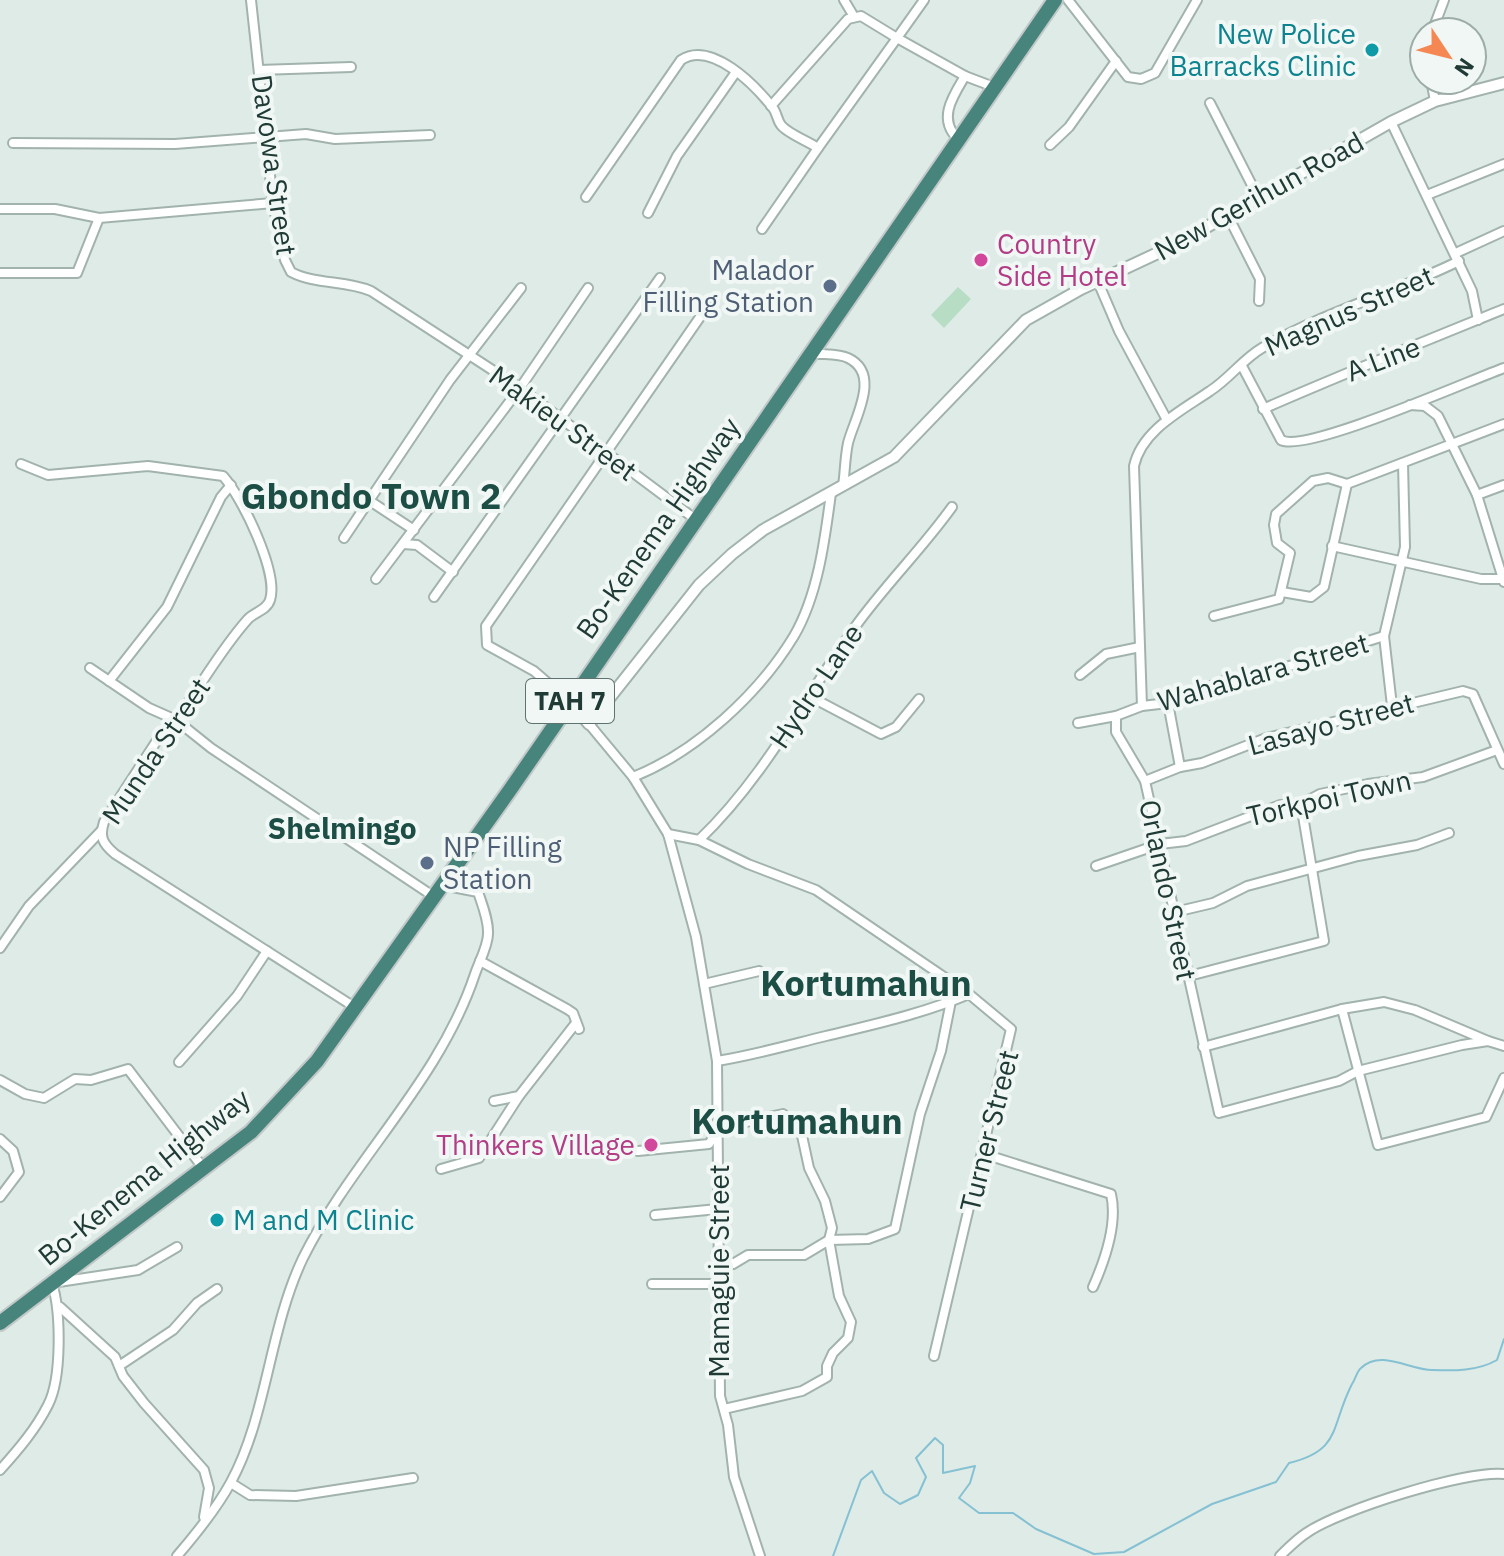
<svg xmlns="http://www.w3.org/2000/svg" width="1504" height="1556" viewBox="0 0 1504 1556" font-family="'IBM Plex Sans',sans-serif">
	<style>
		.green { fill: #b7ddc4 }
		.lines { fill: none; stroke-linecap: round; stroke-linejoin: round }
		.stream { stroke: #85c1d2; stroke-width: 2 }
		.minor-casing { stroke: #a2b3ae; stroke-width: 12 }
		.tertiary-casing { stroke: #a2b3ae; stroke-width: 14 }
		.trunk-casing { stroke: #c1c8c7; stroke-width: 18 }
		.minor { stroke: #fff; stroke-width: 8 }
		.tertiary { stroke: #fff; stroke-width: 10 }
		.trunk { stroke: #47847b; stroke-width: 14 }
		.culture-dot { fill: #0f9aa8; stroke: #f0f7f4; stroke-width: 3 }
		.hotel-dot { fill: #d1479c; stroke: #f0f7f4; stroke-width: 3 }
		.service-dot { fill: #5c6f8a; stroke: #f0f7f4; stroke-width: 3 }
		.labels { text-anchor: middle; stroke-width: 8; stroke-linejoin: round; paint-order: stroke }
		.shield { fill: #f0f7f4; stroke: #5e736f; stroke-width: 2 }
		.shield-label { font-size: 26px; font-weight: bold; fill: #203b36 }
		.culture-label { font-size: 28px; fill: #0d838f; stroke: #f0f7f4; text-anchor: end }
		.street-label { font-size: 28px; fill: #203b36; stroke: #f0f7f4 }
		.hotel-label { font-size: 28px; fill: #b23c85; stroke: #f0f7f4; text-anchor: start }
		.service-label { font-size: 28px; fill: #4e5e75; stroke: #f0f7f4; text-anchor: end }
		.neighbourhood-label { font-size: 30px; font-weight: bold; fill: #1c4e45; stroke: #f0f7f4 }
		.district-label { font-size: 36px; font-weight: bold; fill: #1c4e45; stroke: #f0f7f4 }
	</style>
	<rect width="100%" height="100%" fill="#dfebe7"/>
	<path class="green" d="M958,287l13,12 -27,29 -13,-13z"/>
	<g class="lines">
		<path class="stream" d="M833,1556l28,-76 11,-9 12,22 16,11 18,-9 8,-18 -10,-19 19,-20 8,7v28l32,-7 -5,17 -11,15 20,15h34l23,16 58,25 30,-2 88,-48 64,-22 13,-19c53,-13 41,-36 63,-79 3,-4 5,-13 9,-16 20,-19 49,2 71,2 22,1 46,1 65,-10l7,-21"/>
		<defs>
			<g id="minor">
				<path d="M251,0l22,203 12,57 6,12c25,13 54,8 80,19l149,97 175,131"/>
				<path d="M844,0l9,15"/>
				<path d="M1068,0l60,77 13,2 14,-6 42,-73"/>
				<path d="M1432,32l12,-32"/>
				<path d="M259,70l92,-3"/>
				<path d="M1431,80l4,21"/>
				<path d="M1210,103l49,96"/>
				<path d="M771,106l77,-87 13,-3 36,22 27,-38"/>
				<path d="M1391,122l81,169 6,29"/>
				<path d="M958,139c-21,-20 -5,-43 7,-63"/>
				<path d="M13,143l162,1 131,-10 29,5 95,-4"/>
				<path d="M1050,145l19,-18 47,-66"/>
				<path d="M1427,195l77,-31"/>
				<path d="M586,197l95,-137c30,-20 74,25 92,48 4,5 4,12 8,17 7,9 27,16 37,23l79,-110 68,38 29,11"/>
				<path d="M0,209h55l44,9"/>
				<path d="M648,213l29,-57 59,-84"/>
				<path d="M1228,216l32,63 -1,22"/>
				<path d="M762,229l56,-81"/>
				<path d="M1456,253l48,-22"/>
				<path d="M1459,261c-65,32 -135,51 -197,87 -19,11 -33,31 -52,43 -29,20 -68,39 -76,75l8,240 -26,10v16l29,49 74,332 120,-32 19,-10 104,-26 26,-4 16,5"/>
				<path d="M0,273h77l22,-55 174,-15"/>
				<path d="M1098,282l21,49 48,89"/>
				<path d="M811,353c12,2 27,0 37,5 34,16 6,61 0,85 -3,14 -3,29 -5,43"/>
				<path d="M1242,366l39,74c23,14 187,-59 223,-72"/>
				<path d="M1410,405l15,1 13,10 39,79 27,87"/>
				<path d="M1263,409c80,-35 160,-67 241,-100"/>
				<path d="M21,464l27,11 100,-9 75,10c19,21 56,97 47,124 -3,10 -15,12 -22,19 -27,30 -48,68 -72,101l-9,5 -63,97c-5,15 -1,22 11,32l241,154"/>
				<path d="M1477,495l27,-10"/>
				<path d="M370,501l44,29"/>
				<path d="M344,538l106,-158 71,-92"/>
				<path d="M403,544l14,1 36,27"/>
				<path d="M1332,546l149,33h22"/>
				<path d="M376,579l144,-191 68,-100"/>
				<path d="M1282,592l29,5 13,-10 23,-103 157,-60"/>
				<path d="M434,597l226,-319"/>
				<path d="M1214,616l65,-17 11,-46 -13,-10 -3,-18 2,-11 37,-33 15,-3 19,6"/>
				<path d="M90,668l59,40 27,12 35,28 222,148"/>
				<path d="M1080,675l26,-21 34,-7"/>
				<path d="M109,681l58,-74 54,-110 10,-12"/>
				<path d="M809,696l72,38 15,-7 23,-28"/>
				<path d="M570,702l-36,-31 -47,-26 -1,-19 221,-319"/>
				<path d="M1168,703l12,64 22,-4 64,-25 197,-47 10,3 31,70"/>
				<path d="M1142,706l26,-3 58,-23 38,-6 120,-38"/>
				<path d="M1392,706l-8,-70 21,-89 -2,-84"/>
				<path d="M1078,723l38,-7"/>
				<path d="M589,724l44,53 35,57 28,103 21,124 3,335 8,29 6,52 26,79"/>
				<path d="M633,777c63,-25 126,-83 161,-141 24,-41 31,-97 37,-143"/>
				<path d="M1145,781l35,-14"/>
				<path d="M668,834l31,6c64,-61 105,-141 156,-213 30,-42 67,-78 97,-120"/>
				<path d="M699,840l49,24 68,26 153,104 42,35 -77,327"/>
				<path d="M1096,866l64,-22 26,-3 94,-36 21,-1 19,-10 48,-10 55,-7 74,-27"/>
				<path d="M1175,912l38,-9 34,-17 111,-30 59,-11 32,-12"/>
				<path d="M0,948l29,-42 72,-75"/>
				<path d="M480,961l87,48 6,4 6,16"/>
				<path d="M1189,976l135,-35 -23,-137"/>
				<path d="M704,984l55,-13"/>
				<path d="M1342,1009l36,136 108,-28 18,-39"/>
				<path d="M1203,1047l139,-38 42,-7 31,8 73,31"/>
				<path d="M717,1061c37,-6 72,-16 109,-25 49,-12 96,-22 143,-42"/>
				<path d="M179,1062l58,-66 30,-45"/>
				<path d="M0,1080l25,14 19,4 31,-19 16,1 37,-11 76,100"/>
				<path d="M494,1101l25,-5 57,-73"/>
				<path d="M0,1139l13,12 6,21 -19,25"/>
				<path d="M638,1151l71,-7 10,-16 64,-14 18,17 8,37 16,33 7,27 -3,12 10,56 12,26 -3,16 -15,15 -6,13v11l-25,14 -78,18"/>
				<path d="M984,1154l127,40c7,30 -6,66 -18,93"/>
				<path d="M441,1169l38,-11 40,-62"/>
				<path d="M655,1215l63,-6"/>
				<path d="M716,1254l17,10 15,-9h56l25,-15 39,-1 27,-10 25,-115 21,-63 10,-50"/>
				<path d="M652,1284h65"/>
				<path d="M60,1307l55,50 8,19 21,27 60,67 5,18 -5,29"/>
				<path d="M119,1366l54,-36 24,-27 20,-14"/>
				<path d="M0,1470c18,-20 36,-41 48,-65 14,-27 13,-93 4,-122l86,-13 39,-23"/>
				<path d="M231,1483l19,12 46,1 117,-18"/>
				<path d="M177,1556c19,-22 40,-48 54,-74 36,-66 38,-153 72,-224 50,-100 136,-176 172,-284 4,-12 13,-28 13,-40 1,-13 -6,-30 -10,-42l-36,-7"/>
				<path d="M1280,1556c9,-9 18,-18 28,-24 32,-22 158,-62 196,-58"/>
			</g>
			<path id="tertiary" d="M570,702l19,22 110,-139 33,-31 31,-24 131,-73 132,-137 55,-31 96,-45 214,-122 44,-21 69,-18"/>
			<path id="trunk" d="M0,1323l251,-191 66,-71 195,-274 543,-787"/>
		</defs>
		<use href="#minor" class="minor-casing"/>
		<use href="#tertiary" class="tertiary-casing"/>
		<use href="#trunk" class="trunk-casing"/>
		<use href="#minor" class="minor"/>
		<use href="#tertiary" class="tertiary"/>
		<use href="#trunk" class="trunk"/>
	</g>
	<g class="culture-dot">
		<circle cx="1372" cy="50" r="8"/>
		<circle cx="217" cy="1220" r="8"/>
	</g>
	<g class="hotel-dot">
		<circle cx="981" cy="260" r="8"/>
		<circle cx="651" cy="1145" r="8"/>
	</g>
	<g class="service-dot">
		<circle cx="830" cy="286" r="8"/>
		<circle cx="427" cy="863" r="8"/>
	</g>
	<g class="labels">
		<rect class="shield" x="526" y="679" width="88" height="44" rx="6"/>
		<g class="shield-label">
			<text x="570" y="710">TAH 7</text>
		</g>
		<g class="culture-label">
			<text x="1356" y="44">New Police<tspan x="1356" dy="32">Barracks Clinic</tspan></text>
			<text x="233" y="1230" text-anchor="start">M and M Clinic</text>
		</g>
		<g class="street-label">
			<text transform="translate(274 165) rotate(82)" y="10">Davowa Street</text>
			<text transform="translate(1259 196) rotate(-29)" y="10">New Gerihun Road</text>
			<text transform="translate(1349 311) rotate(-24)" y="10">Magnus Street</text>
			<text transform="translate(1383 359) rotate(-21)" y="10">A Line</text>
			<text transform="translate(563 423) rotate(36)" y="10">Makieu Street</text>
			<text transform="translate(658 528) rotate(-55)" y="10">Bo-Kenema Highway</text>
			<text transform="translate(1263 672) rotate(-16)" y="10">Wahablara Street</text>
			<text transform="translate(816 686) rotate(-56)" y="10">Hydro Lane</text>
			<text transform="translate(1331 724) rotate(-15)" y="10">Lasayo Street</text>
			<text transform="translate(156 751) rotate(-56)" y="10">Munda Street</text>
			<text transform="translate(1329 798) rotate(-13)" y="10">Torkpoi Town</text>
			<text transform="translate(1168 890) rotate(78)" y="10">Orlando Street</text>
			<text transform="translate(989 1131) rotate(-76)" y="10">Turner Street</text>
			<text transform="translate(144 1177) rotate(-39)" y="10">Bo-Kenema Highway</text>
			<text transform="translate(719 1271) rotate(-90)" y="10">Mamaguie Street</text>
		</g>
		<g class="hotel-label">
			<text x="997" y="254">Country<tspan x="997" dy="32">Side Hotel</tspan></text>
			<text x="635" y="1155" text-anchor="end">Thinkers Village</text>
		</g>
		<g class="service-label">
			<text x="814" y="280">Malador<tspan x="814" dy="32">Filling Station</tspan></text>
			<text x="443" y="857" text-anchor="start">NP Filling<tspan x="443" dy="32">Station</tspan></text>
		</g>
		<g class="neighbourhood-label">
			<text x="342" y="839">Shelmingo</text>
		</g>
		<g class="district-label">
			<text x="371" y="509">Gbondo Town 2</text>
			<text x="866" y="996">Kortumahun</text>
			<text x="797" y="1134">Kortumahun</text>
		</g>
	</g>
	<g transform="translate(1448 56) rotate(125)"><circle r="38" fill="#f0f7f4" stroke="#9daca8" stroke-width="2"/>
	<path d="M0-6L14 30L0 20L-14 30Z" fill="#f58753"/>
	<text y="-12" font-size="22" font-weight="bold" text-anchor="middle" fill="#203b36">N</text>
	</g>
</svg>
